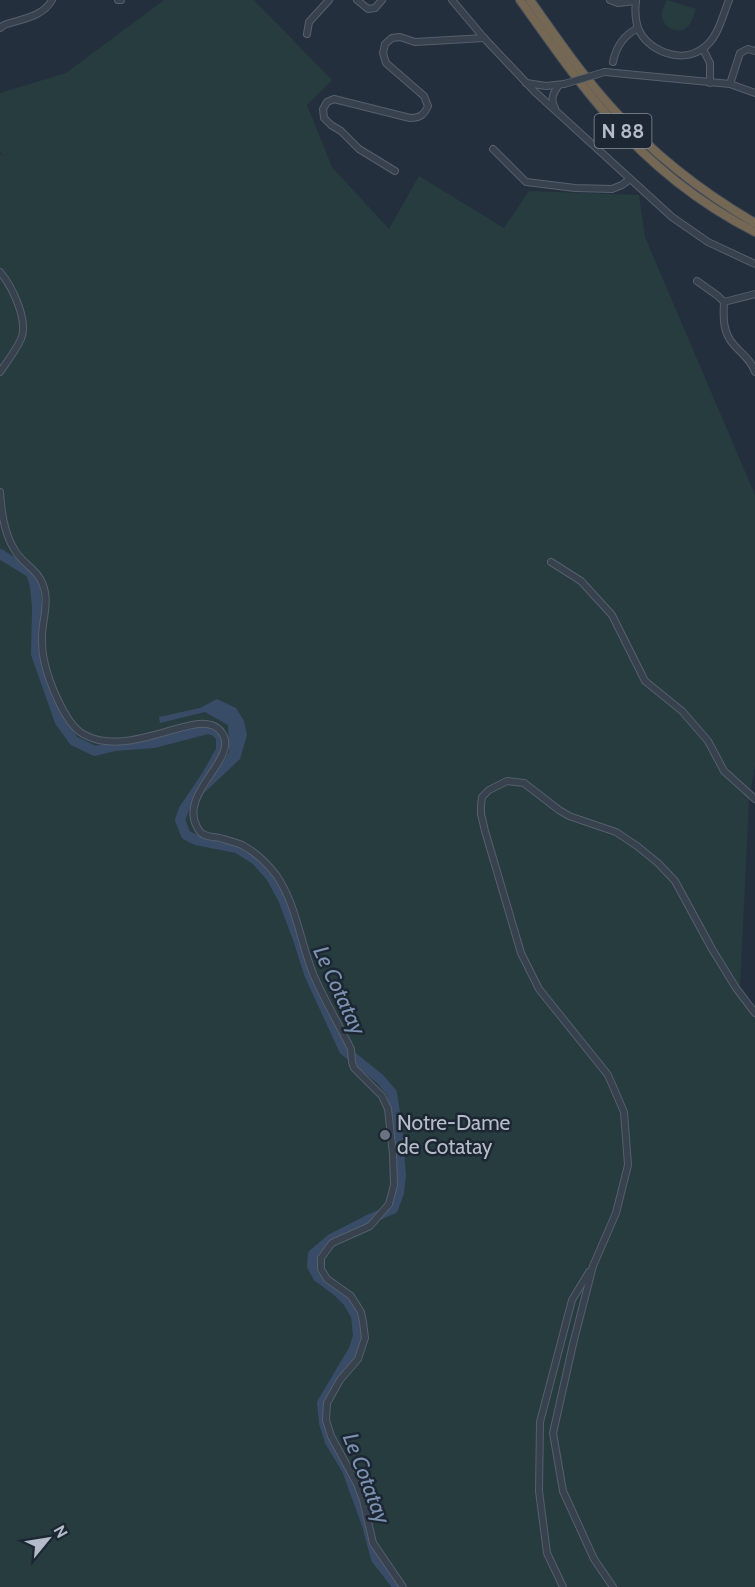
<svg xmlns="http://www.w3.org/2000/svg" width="755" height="1587" viewBox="0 0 755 1587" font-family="Cabin,sans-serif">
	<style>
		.green { fill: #263c3f }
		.water { fill: #394c67 }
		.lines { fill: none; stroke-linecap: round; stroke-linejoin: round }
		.river { stroke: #394c67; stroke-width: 10 }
		.minor-casing { stroke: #565f6c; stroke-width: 8 }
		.highway-casing { stroke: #434c59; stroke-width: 10 }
		.minor { stroke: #38414e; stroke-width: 6 }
		.highway { stroke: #746855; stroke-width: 8 }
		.minor-bridge-casing { stroke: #565f6c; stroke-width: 8; stroke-linecap: butt }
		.minor-bridge { stroke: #38414e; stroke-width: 6 }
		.worship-dot { fill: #6b7280; stroke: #1d2633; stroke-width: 2 }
		.labels { text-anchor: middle; stroke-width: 5; stroke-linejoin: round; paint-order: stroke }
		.shield { fill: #1d2633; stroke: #878f9c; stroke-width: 1.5 }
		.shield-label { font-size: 20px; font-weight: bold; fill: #b4bcc9 }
		.poi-label { font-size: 21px; fill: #b4bcc9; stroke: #1d2633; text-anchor: start }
		.water-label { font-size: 22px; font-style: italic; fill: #7c92b1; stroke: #1d2633 }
	</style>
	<rect width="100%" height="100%" fill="#242f3e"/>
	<g class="green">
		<path d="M164,0h90l78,80 -25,25 25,62 57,62 30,-53 85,52 25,-37 110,4 6,42 110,258v270l-6,35 -9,188 15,18v581h-755v-1433l4,2 -4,-4v-59l66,-20z"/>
		<path d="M667,0l29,9c-3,7 -4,14 -9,18 -10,9 -26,-1 -25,-13 0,-4 3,-10 5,-14z"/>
	</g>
	<path class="water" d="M217,699l19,9 8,13 3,14 -7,24 -36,34 25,-41 -1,-27 -23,-13 -45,11 -1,-6 41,-9z"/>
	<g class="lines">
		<path class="river" d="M0,554l31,19 4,13 2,21 -1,47 24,68 14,19 21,10 20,-5 39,-3 54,-14 7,2 6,6v13l-14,25 -23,34 -4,11 6,15 10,5 41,8 19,12 15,17 12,22 16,43 10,32 35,76 36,29 12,14 5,33 4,49 -2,18 -6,16 -21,9 -41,21 -18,15 -1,12 6,11 19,14 11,11 8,14 2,20 -4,13 -32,54 2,20 6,19 17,28 20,55 9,34 22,28"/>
		<defs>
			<g id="minor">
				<path d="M118,0h3"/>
				<path d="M357,0l11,9 7,-1 7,-8"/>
				<path d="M452,0l32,38 50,53 138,126 36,25 47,22"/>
				<path d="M610,0l8,3 18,-2"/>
				<path d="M636,0c-1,9 -1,19 2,28 9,23 43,36 64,21 16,-10 20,-32 27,-49"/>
				<path d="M0,28l4,-3c17,-6 39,-8 48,-25"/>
				<path d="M307,34l2,-12 20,-22"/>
				<path d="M703,49l7,14v20"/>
				<path d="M613,62c3,-15 11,-27 25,-34"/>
				<path d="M605,72l125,12 25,9"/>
				<path d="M526,83l20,3 18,-2"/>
				<path d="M730,84l10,-31 8,-4 7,2"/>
				<path d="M555,108c-5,-9 -2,-15 4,-23"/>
				<path d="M493,149l33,33 49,6 37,1 10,-4 8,-6"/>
				<path d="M395,171l-36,-22 -18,-18 -10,-6 -7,-7 -1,-9 4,-7 7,-3 76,19c10,0 14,-3 18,-12l-4,-10 -38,-33 -3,-10 2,-9 7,-6 8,-1 15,5 69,-4"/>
				<path d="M0,272c12,14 29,49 21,67 -5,11 -14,23 -21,33"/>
				<path d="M697,281l21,15 6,6 31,-8"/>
				<path d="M724,302c-1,16 -1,31 10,43 8,9 17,15 21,27"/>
				<path d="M0,492c1,18 4,41 14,57 9,17 26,19 31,43 3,15 -3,30 -3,45 0,7 0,15 2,23 4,20 21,64 39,74 35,20 80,-5 115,-10 9,-1 19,1 24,9 18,25 -44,60 -25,94 1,2 4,7 6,7 4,3 12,3 17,4 7,2 15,4 22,7 13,7 25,18 34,30 21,30 24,68 38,101 11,25 25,49 37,73l1,13 2,6 28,28 6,13 5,45 1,31 -5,19 -19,22 -38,17 -11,15v11l6,10 24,17 10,16 2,10 2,16 -7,21 -18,21 -13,23 -1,17 5,16 26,48 6,16 10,43 30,44"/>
				<path d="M551,562l30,19 31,34 33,66 37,30 26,30 16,30 31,28"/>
				<path d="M563,1587l-16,-34 -8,-62 1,-69 32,-122 17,-28"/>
				<path d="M613,1587l-19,-28 -31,-68 -10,-58 20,-89 20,-78 23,-53 12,-48 -4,-53 -16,-37 -69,-86 -18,-36 -36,-122 -4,-17v-9l1,-8 7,-7 18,-9 17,2 35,27 10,6 47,16 21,14 21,17 17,18 37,68 24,39 19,25"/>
			</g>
			<g id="highway">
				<path d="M520,0c28,39 56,80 88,116 41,47 92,88 147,116"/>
				<path d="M530,0c26,37 52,75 83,109 41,46 89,83 142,114"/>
			</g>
		</defs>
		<use href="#minor" class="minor-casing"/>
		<use href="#highway" class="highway-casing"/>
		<use href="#minor" class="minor"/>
		<use href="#highway" class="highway"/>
		<defs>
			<path id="minor-bridge" d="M564,84l41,-12"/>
		</defs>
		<use href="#minor-bridge" class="minor-bridge-casing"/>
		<use href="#minor-bridge" class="minor-bridge"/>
	</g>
	<circle class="worship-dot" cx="385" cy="1135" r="6"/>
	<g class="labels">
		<rect class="shield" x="594.5" y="114" width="57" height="34" rx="4.5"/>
		<g class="shield-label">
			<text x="623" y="138">N 88</text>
		</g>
		<g class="poi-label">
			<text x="397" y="1130">Notre-Dame<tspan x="397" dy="24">de Cotatay</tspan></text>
		</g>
		<g class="water-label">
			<text transform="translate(340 990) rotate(65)" y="8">Le Cotatay</text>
			<text transform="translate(367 1478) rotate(69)" y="8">Le Cotatay</text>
		</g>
	</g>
	<g transform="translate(48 1539) rotate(60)" stroke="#1d2633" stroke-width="4.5" paint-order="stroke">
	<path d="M0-4.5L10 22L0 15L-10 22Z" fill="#b4bcc9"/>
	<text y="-9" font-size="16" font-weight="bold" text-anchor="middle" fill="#b4bcc9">N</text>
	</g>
</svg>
